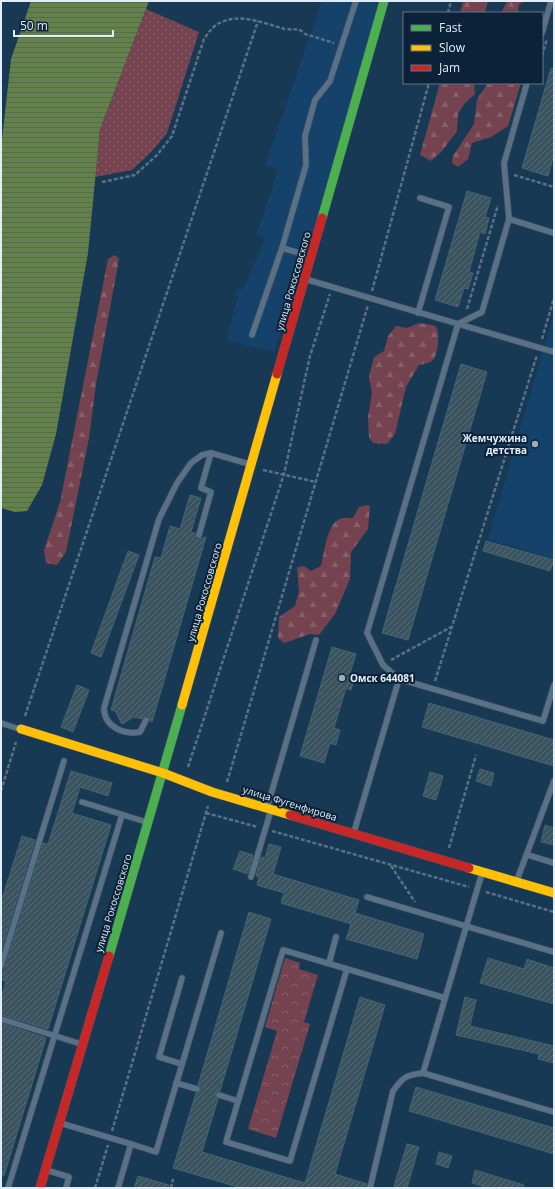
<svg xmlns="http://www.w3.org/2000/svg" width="555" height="1189" viewBox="0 0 555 1189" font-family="'Open Sans',sans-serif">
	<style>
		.built { fill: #15426a }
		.grass { fill: url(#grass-dots) }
		.forest { fill: url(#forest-firs) }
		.park { fill: url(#park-crowns) }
		.water { fill: url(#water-rules) }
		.building { fill: url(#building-hatch); stroke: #406570 }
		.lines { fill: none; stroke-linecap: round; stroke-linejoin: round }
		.lane-casing { stroke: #3c4f5f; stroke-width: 7 }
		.fast-casing { stroke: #3c4f5f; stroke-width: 10 }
		.slow-casing { stroke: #3c4f5f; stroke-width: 10 }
		.jam-casing { stroke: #3c4f5f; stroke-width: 10 }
		.path { stroke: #5c7084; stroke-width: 2.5; stroke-dasharray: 4 2; stroke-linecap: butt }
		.lane { stroke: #597086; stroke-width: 5.5 }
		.fast { stroke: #4caf50; stroke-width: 9 }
		.slow { stroke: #ffc107; stroke-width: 9 }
		.jam { stroke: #c62828; stroke-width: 9 }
		.poi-dot { fill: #9baebf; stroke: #0c2238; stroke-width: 1.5 }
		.labels { text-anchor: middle; stroke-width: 4; stroke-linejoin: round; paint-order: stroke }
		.street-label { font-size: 10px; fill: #e2edf9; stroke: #0c2238 }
		.poi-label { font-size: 10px; font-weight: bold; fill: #e2edf9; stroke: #0c2238; text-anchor: end }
	</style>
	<defs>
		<pattern id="grass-dots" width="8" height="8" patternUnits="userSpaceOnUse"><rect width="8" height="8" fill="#75424f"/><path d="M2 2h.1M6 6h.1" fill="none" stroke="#885e69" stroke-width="1.8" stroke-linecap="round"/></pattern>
		<pattern id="forest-firs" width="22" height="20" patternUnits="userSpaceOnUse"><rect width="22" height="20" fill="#75424f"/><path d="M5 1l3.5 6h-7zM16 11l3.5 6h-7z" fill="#885e69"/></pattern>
		<pattern id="park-crowns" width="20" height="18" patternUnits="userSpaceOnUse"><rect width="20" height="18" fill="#75424f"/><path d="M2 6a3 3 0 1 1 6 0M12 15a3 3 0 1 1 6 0" fill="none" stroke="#885e69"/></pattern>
		<pattern id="water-rules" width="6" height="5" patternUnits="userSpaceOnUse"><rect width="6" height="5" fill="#63824b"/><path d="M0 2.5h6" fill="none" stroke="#576a4b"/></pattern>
		<pattern id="building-hatch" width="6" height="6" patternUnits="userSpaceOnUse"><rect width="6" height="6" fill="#3a535e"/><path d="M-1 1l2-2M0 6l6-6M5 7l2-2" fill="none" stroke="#566c76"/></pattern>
	</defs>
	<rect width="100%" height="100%" fill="#183954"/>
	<g class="built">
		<path d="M322,1h58l-88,301 -18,50 -48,-12 12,-44 -3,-1 2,-7 6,1 22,-51 -9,-3 22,-65 -13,-5z"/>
		<path d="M554,313v246l-66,-20z"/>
	</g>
	<path class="grass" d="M146,9l53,23 -32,101 -15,18 -20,19 -37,7 5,-48z"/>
	<g class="forest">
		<path d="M463,1h25l-3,12h-25z"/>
		<path d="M507,1h19l-7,3 -1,7 4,2h-21z"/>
		<path d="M440,83h34l1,11 -10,9 -7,11 -1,17 -15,20 -11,10 -11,-6z"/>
		<path d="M488,83h33l-13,43 -17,11 -19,6 -4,16 -10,8 -6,-4 1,-7 21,-32 3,-25z"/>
		<path d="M115,255l4,4 -23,125 -7,54 -23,114 -9,13 -11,-2 -2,-13 16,-48 48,-243z"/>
		<path d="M419,323c4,1 12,1 16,3 6,4 3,29 -2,34 -3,3 -9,4 -14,5l-13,22 -11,47 -8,10 -14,-1 -4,-5 -1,-21 4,-24 -3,-16 5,-20 10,-6 4,-15 8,-10 11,2z"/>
		<path d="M367,505l3,1 -2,23 -17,23 -1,27 -15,35 -16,21 -9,-1 -26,9 -6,-5 1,-21 16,-11 4,-15 -2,-24 7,-1 7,5 10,-5c3,-12 6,-43 19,-47 4,-2 9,-1 13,-1l6,-11z"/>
	</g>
	<path class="park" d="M285,958l15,5 -1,6 19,6 -14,47 6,2 -34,114 -28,-9 29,-98 -12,-4z"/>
	<path class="water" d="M31,1h118l-49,128 -12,124 -32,181 -14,51 -15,26 -12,1 -14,-4v-360l10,-89z"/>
	<g class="building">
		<path d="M551,68l3,1v85l-6,22 -26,-8z"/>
		<path d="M467,191l24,7 -6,19 4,1 -4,16 -5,-2 -11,40 4,1 -5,16 -4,-1 -6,19 -23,-7z"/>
		<path d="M461,364l26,8 -79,268 -26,-7z"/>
		<path d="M190,495l11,3 -10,34 4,1 3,6 8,-2 -54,185 -2,-1 -2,-5h-3l-3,3 -8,-2 -12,7 -7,-13 -4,-1 44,-153 6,1 9,-32 10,3z"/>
		<path d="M486,541l68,19 -4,11 -67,-20z"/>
		<path d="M128,551l11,4 -38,102 -10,-4z"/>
		<path d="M332,647l24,7 -6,19 5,2 -4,15 -5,-2 -12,40 6,2 -4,15 -6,-2 -6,20 -24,-7z"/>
		<path d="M77,685l12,5 -16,42 -12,-5z"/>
		<path d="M429,703l125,37v26l-132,-39z"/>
		<path d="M480,769l14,4 -3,13 -15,-5z"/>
		<path d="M71,771l41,12 -4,13 -28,-9 -8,26 39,12 -63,204 -47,-14v-16l5,-18 -5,-1v-10l4,-3 38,-124 5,1z"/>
		<path d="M430,772l13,4 -7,24 -13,-4z"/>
		<path d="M545,825l9,3v17l-13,-3z"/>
		<path d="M22,836l13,4 -34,112v-50z"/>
		<path d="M269,844l12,3 -8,27 86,26 -4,13 69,21 -7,25 -71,-20 5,-15 -70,-21 3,-10 -27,-8 2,-8 -3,-1 5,-19 4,1z"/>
		<path d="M240,851l13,4 -5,19 -15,-5z"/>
		<path d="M249,912l22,7 -51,172 -5,3 3,5 -16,53 103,31 55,-186 25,8 -50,169 32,10 -1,4h-125l-68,-20 23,-75 5,-2 -3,-6z"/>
		<path d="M488,958l36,11 3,-10 27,9v36l-74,-21z"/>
		<path d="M465,997l11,3 -6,26 84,20v17l-16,-4 1,-5 -83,-19z"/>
		<path d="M1,1023l45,15 -42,138h-3z"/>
		<path d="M416,1087l138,41v26l-145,-43z"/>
		<path d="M407,1144l12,3 -12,41h-7l-6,-2z"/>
		<path d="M439,1152l13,4 -4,12 -12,-4z"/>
		<path d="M475,1170l49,15 -1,3h-35l-16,-5z"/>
		<path d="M138,1176l31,9 -1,3h-34z"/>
	</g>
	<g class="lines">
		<defs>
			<g id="lane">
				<path d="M542,33l9,-32"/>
				<path d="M509,219l45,14"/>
				<path d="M282,248l28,8"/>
				<path d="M305,279l249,73"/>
				<path d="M418,313l31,-106 -29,-9"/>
				<path d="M252,335l30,-87 24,-83 -1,-29 10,-36 15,-19 26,-80"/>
				<path d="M199,535l12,-43 -10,-4 10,-35 38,11"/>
				<path d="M399,679l144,42 11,-36"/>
				<path d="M146,720l-6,12c-16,3 -36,-5 -36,-24l55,-189 18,-36 14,-20 11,-8 9,-2"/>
				<path d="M1,723l18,6"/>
				<path d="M82,802l64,20"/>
				<path d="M267,808l49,-168"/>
				<path d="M354,832l45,-153 -16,-14 -16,-32 91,-309 24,-12 27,-93 -5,-56 23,-80"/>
				<path d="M528,855l26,8"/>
				<path d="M251,877l20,-67"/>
				<path d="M517,880l37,-99"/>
				<path d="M367,897l187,55"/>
				<path d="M329,963l7,-26"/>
				<path d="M1,966l63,-205"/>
				<path d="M347,969l-57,192 -64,-19 57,-192 162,48"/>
				<path d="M1,1019l80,25"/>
				<path d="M182,1064l-23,-7 23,-79"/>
				<path d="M423,1073l59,-200"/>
				<path d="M176,1083l21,6"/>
				<path d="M219,1095l19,6"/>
				<path d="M60,1123l71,21 -13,44"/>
				<path d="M131,1144l25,8 65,-219"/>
				<path d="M46,1170l23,7 -3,11"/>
				<path d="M8,1188l114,-373"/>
				<path d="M370,1188l23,-97c10,-14 13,-16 30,-18l131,39"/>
			</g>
			<g id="fast">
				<path d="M322,218l62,-217"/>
				<path d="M109,956l73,-251"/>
			</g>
			<g id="slow">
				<path d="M182,705l95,-331"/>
				<path d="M21,729l142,44 49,19 78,23"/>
				<path d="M469,868l85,25"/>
			</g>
			<g id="jam">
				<path d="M277,374l45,-156"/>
				<path d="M290,815l179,53"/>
				<path d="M40,1188l69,-232"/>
			</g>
		</defs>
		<use href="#lane" class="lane-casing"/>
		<use href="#fast" class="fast-casing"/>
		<use href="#slow" class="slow-casing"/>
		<use href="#jam" class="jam-casing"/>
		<g class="path">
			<path d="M448,13l3,-12"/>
			<path d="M542,56l5,-17"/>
			<path d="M514,175l40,12"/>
			<path d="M102,182l33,-7 22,-20 15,-19 32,-97c5,-7 9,-14 18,-17 19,-9 44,2 63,7 8,1 14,-2 20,5l29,9"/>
			<path d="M372,291l57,-208"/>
			<path d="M467,309l31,-104"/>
			<path d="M542,339l12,-41"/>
			<path d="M263,470l53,12"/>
			<path d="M391,660l60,-33"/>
			<path d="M435,681l102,-326"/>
			<path d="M25,716l233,-695"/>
			<path d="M188,767l96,-293 26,-118 20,-62"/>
			<path d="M227,782l141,-477"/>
			<path d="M1,791l15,-49"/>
			<path d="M206,813l52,14"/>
			<path d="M272,831l197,56"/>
			<path d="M449,848l27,-93"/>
			<path d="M391,866l24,36"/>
			<path d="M486,892l68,20"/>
			<path d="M112,1131l96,-325"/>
			<path d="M95,1188l13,-43"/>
			<path d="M171,1188l2,-9"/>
		</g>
		<use href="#lane" class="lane"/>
		<use href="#fast" class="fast"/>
		<use href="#slow" class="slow"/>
		<use href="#jam" class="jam"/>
	</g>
	<g class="poi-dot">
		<circle cx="535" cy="444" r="4"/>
		<circle cx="342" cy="678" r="4"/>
	</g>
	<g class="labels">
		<g class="street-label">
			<text transform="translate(293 281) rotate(-74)" y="4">улица Рокоссовского</text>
			<text transform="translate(204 592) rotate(-74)" y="4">улица Рокоссовского</text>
			<text transform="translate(290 803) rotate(17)" y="4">улица Фугенфирова</text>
			<text transform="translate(113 903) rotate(-73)" y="4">улица Рокоссовского</text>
		</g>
		<g class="poi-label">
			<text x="527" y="442">Жемчужина<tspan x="527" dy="12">детства</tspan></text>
			<text x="350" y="682" text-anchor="start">Омск 644081</text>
		</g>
	</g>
	<rect width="555" height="1189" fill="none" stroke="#e2edf9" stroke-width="4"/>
	<rect x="403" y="12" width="140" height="72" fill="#0c2238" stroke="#627385"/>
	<rect x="411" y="25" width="20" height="6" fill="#4caf50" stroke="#627385"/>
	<text x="439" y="32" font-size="12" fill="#e2edf9">Fast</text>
	<rect x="411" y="45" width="20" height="6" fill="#ffc107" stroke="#627385"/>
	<text x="439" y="52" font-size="12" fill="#e2edf9">Slow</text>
	<rect x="411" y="65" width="20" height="6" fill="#c62828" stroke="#627385"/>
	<text x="439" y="72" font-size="12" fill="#e2edf9">Jam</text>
	<path d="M14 30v6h99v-6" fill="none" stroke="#e2edf9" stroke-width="2"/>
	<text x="20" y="30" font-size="12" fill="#e2edf9" stroke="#0c2238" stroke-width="3" paint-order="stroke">50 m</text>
</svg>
